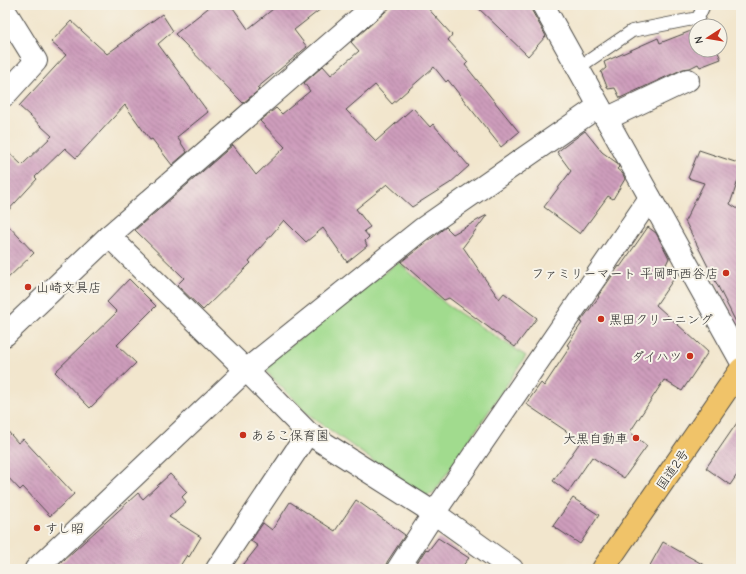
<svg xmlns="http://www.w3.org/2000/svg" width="746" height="574" viewBox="0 0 746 574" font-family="'Comic Neue','Klee One',sans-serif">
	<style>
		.green { fill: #a1db8e; stroke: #66835c }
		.building { fill: url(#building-back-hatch) }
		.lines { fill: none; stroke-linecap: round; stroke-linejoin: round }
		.lane-casing { stroke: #494743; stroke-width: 14 }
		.street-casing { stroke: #494743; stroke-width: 24 }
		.highway-casing { stroke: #494743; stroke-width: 24 }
		.lane { stroke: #fff; stroke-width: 12 }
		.street { stroke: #fff; stroke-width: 22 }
		.highway { stroke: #f0c369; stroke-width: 22 }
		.poi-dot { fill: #c8321e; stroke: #f7f3e8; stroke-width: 1.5 }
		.labels { text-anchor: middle; stroke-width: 4; stroke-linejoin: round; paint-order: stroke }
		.poi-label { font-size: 13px; fill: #2b2b2b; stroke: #f7f3e8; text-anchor: start }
		.street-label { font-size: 13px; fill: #2b2b2b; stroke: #f7f3e8 }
	</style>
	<defs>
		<pattern id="building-back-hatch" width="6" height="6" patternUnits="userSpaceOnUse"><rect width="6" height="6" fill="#ce9dbc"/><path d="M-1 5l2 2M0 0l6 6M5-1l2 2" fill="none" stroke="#a78099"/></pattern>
	</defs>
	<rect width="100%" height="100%" fill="#f7f3e8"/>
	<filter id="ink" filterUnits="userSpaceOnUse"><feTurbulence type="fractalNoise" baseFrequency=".025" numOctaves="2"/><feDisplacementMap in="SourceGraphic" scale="8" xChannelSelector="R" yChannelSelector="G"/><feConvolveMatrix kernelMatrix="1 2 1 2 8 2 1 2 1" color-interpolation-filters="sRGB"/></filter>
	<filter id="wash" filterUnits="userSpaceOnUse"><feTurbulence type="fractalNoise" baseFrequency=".012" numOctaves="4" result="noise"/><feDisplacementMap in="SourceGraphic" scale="16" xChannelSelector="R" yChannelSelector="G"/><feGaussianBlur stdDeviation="0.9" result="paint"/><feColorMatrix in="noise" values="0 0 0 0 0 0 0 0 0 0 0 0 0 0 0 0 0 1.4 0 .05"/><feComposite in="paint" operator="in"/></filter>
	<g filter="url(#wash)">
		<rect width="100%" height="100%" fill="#f2e6cd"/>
		<path class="green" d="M398,262l49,43 79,51 -93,138 -11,2 -114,-82 -41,-42 3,-10z"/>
		<g id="blocks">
			<g class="building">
				<path d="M212,5h19l17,24 30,-24h48l-32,25 13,17 -50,41 2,2 -16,13 -68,-69z"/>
				<path d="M393,5h32l27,30 -4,5 20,22 -3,3 54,67 -18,15 -53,-67 -2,2 -12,-15 -42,37 -17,-19 -29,25 30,31 37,-33 17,19 3,-3 36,42 -19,17 -38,24 -25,-23 -31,25 14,18 -6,4 5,6 -4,4 2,5 -20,16 -24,-34 -17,14 -22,-22 -35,41 2,2 -48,47 -26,-25 7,-7 -49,-48 98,-85 23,30 29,-28 -25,-26 16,-13 6,6 28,-23 -6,-8 19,-17 8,9 28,-24 -8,-9z"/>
				<path d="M475,5h56l1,6 14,25 -18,20z"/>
				<path d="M162,14l11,17 -15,13 50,68 -31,25 10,15 -15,13 -20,-26 -2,1 -25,-35 -49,53 -11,-10 -30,29 2,2 -32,35v-65l17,16 30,-29 -33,-30 47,-51 -15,-13 20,-21 36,33z"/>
				<path d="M696,29v21h21l4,9 -21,8 -2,-3 -8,4 -7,1 -63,29 -5,-10 -7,1 -7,-17 5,-4 -2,-6 54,-24 2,5z"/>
				<path d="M585,131l17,21 15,11 2,4 -2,2 6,5 2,5 -12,20 -5,-3 -28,38 -36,-27 27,-36 -14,-19z"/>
				<path d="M699,150l42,14v8l-11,32 11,7v121l-56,-111 19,-38 -16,-5z"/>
				<path d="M487,215l-24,32 36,52 5,-6 33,25 -22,29 -66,-49 -5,2 -43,-38 45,-35 7,7z"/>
				<path d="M5,222l29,31 -29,28z"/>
				<path d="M648,227l8,6 13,25 -5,11 11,8 -19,28 52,47 -26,39 -18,-11 -34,52 17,14 -23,32 -32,-21 -24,35 -15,-11 28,-40 -55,-37 15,-21 3,3 26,-39 -3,-2 15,-22 -2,-1 19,-25 -1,-1 21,-30 1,1z"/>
				<path d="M129,279l27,27 -39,39 19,18 -46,45 -35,-36 62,-60 -10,-10z"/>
				<path d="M741,417v52l-11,16 -24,-17z"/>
				<path d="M5,428l13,15 5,-4 51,55 -24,22 -27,-29 -3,3 -15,-16z"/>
				<path d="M170,474l17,18 -5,5 4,5 -17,15 32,20 -12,20 -2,-2 -9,14h-124l84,-76 5,6z"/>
				<path d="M573,498l26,17 -19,29 -27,-18z"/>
				<path d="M356,500l49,35 -18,27 -1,7h-146l18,-23 -7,-5 12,-18 9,7 18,-28 45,29z"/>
				<path d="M438,538l31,20 -9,11h-47l13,-20 2,2z"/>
				<path d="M663,542l48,27h-63z"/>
			</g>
		</g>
	</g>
	<g filter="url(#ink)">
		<use href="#blocks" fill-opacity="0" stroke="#494743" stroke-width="1"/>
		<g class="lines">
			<defs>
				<path id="lane" d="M578,68l54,-37 66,-13 6,-13"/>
				<g id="street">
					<path d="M543,5l198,356"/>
					<path d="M5,11l31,50 -31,34"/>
					<path d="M606,119l82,-39"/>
					<path d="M109,236l137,134 62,63 126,80 78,56"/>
					<path d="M5,335l104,-99 266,-231"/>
					<path d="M36,569l210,-199 176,-141 177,-123"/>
					<path d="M217,569l91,-136"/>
					<path d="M398,569l36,-56 216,-315"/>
				</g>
				<path id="highway" d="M603,569l138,-200"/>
			</defs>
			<use href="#lane" class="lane-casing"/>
			<use href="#street" class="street-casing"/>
			<use href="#highway" class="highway-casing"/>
			<use href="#lane" class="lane"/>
			<use href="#street" class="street"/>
			<use href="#highway" class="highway"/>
		</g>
	</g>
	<g class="poi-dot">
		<circle cx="726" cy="273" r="4"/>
		<circle cx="28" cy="287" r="4"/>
		<circle cx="601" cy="319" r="4"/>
		<circle cx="690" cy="356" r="4"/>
		<circle cx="243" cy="435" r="4"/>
		<circle cx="636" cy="438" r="4"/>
		<circle cx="37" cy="528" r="4"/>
	</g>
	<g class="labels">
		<g class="poi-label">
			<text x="718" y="278" text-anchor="end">ファミリーマート 平岡町西谷店</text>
			<text x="36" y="292">山崎文具店</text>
			<text x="609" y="324">黒田クリーニング</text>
			<text x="682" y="361" text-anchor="end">ダイハツ</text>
			<text x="251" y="440">あるこ保育園</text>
			<text x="628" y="443" text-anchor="end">大黒自動車</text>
			<text x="45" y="533">すし昭</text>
		</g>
		<g class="street-label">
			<text transform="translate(672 469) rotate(-55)" y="5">国道2号</text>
		</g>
	</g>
	<rect width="746" height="574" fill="none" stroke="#f7f3e8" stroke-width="20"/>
	<g transform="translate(708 38) rotate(258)"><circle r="19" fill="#f7f3e8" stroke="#a5a39c"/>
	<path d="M0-3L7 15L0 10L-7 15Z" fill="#c8321e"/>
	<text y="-6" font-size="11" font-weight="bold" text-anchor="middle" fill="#2b2b2b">N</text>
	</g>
</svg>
